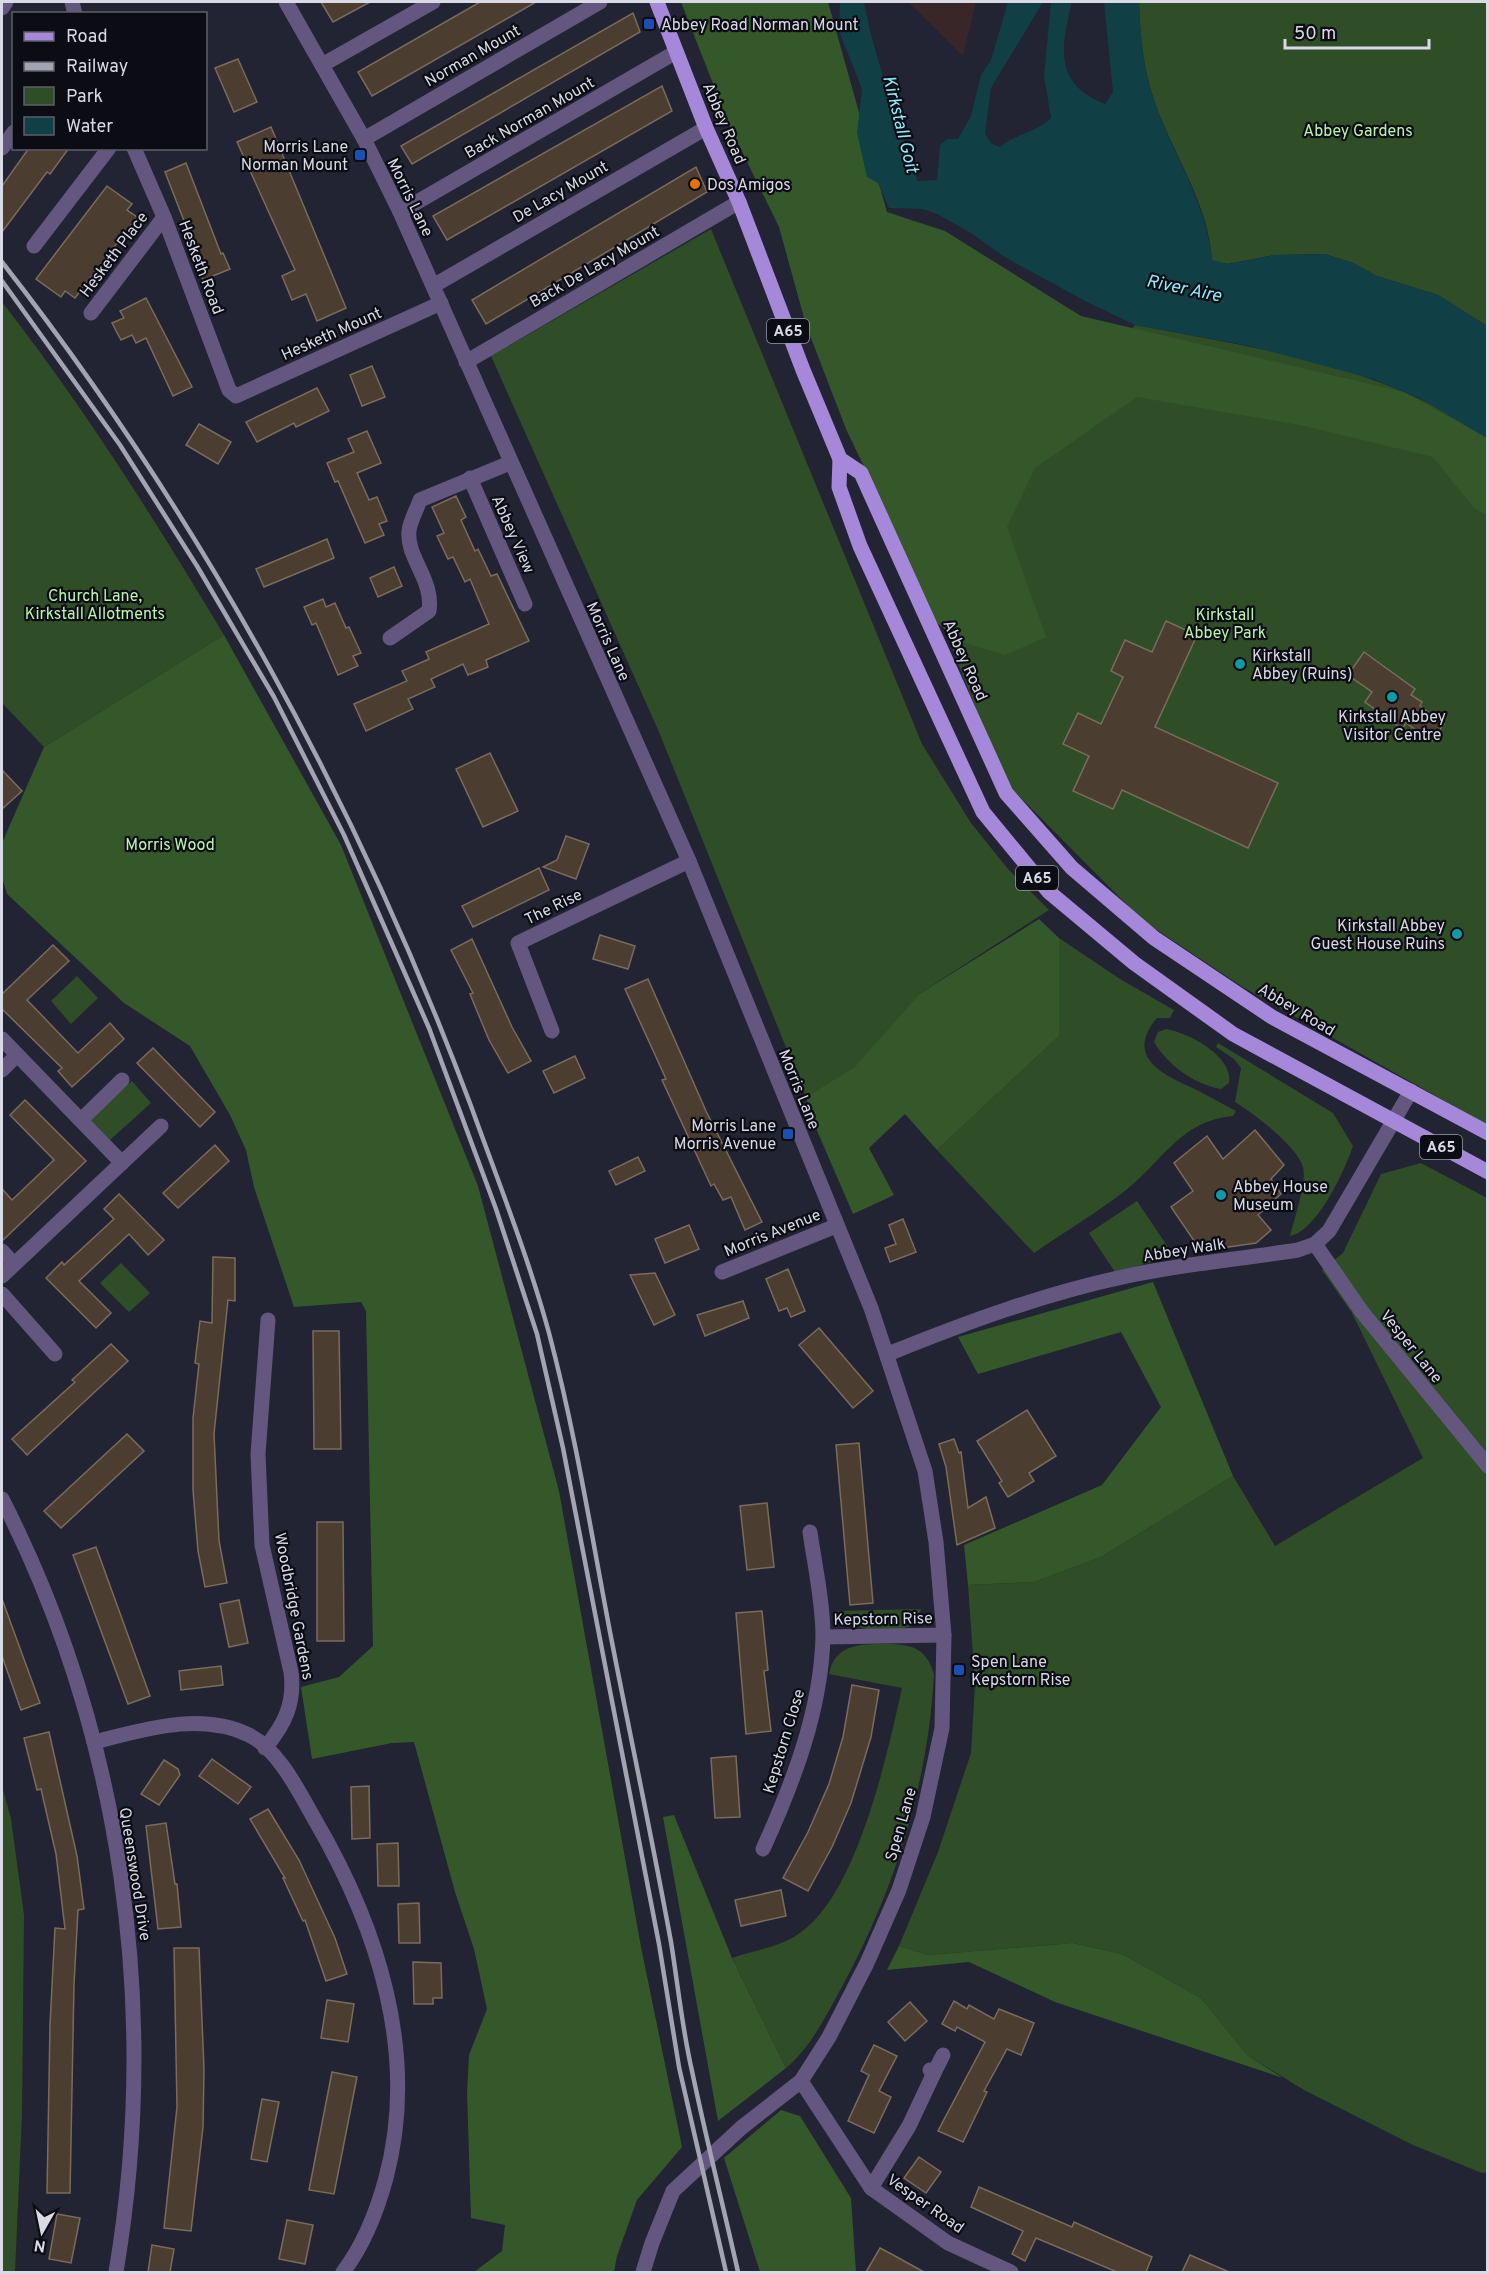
<svg xmlns="http://www.w3.org/2000/svg" width="1489" height="2274" viewBox="0 0 1489 2274" font-family="Overpass,sans-serif">
	<style>
		.commercial { fill: #392629 }
		.green { fill: #2f4e27 }
		.forest { fill: #34582a }
		.water { fill: #103f45 }
		.building { fill: #4b3d2f; stroke: #7a6c5c; stroke-width: 1.5 }
		.lines { fill: none; stroke-linecap: round; stroke-linejoin: round }
		.minor { stroke: #64577f; stroke-width: 15 }
		.tertiary { stroke: #64577f; stroke-width: 15 }
		.primary { stroke: #a588da; stroke-width: 15 }
		.rail { stroke: #a3a4b1; stroke-width: 4.5 }
		.transit-dot { fill: #1a4fb4; stroke: #0c0d14; stroke-width: 2 }
		.food-dot { fill: #e8710a; stroke: #0c0d14; stroke-width: 2 }
		.culture-dot { fill: #0f9aa8; stroke: #0c0d14; stroke-width: 2 }
		.labels { text-anchor: middle; stroke-width: 4.5; stroke-linejoin: round; paint-order: stroke }
		.shield { fill: #0c0d14; stroke: #9c9ca6; stroke-width: 1.5 }
		.shield-label { font-size: 15px; font-weight: bold; fill: #d9dae5 }
		.poi-label { font-size: 16px; fill: #d9dae5; stroke: #0c0d14; text-anchor: start }
		.street-label { font-size: 16px; fill: #d9dae5; stroke: #0c0d14 }
		.park-label { font-size: 16px; fill: #bbf4ab; stroke: #0c0d14 }
		.water-label { font-size: 18px; font-style: italic; fill: #8fecfa; stroke: #0c0d14 }
	</style>
	<rect width="100%" height="100%" fill="#222333"/>
	<path class="commercial" d="M908,2h68l-13,54 -30,-30z"/>
	<g class="green">
		<path d="M1139,2h348v324l-49,-31 -61,-19 -24,-13 -28,-9 -51,1 -47,9 -15,-3c-3,-59 -41,-109 -59,-164 -10,-30 -13,-64 -14,-95z"/>
		<path d="M711,229l211,515 49,79 37,46 41,41 -130,84 -64,74 -49,29 -147,-365 -168,-376z"/>
		<path d="M2,302c82,105 153,218 222,333l-180,112 -42,-44z"/>
		<path d="M1135,325c122,23 249,40 352,113v687l-246,-139 -99,-66 -130,-131 -28,-60 -60,-152 115,-141z"/>
		<path d="M1059,938l61,41 54,31 -4,8h-13c-33,39 6,57 38,71 14,7 27,15 41,22l-3,5c-52,4 -71,46 -107,74 -29,23 -62,42 -92,63l-97,-103 122,-114z"/>
		<path d="M77,976l21,22 -27,26 -20,-23z"/>
		<path d="M1166,1029c23,4 67,27 63,54l-8,6c-28,-5 -53,-24 -67,-47l4,-10z"/>
		<path d="M1218,1043l115,70 20,33c-8,24 -36,85 -63,90 4,-16 17,-54 13,-69 -6,-21 -50,-54 -68,-65l6,-34 -7,-9 -18,-12z"/>
		<path d="M132,1081l19,22 -41,37 -20,-21z"/>
		<path d="M1421,1163l66,35v974l-5,1 -69,-28 -109,-55 -57,-35 -46,-57 -79,-44 -49,-11 -145,12 -29,-9 39,-94 33,-99 4,-69 -7,-99 66,-3 67,-25 132,-81 42,70 148,-88 -71,-145 -30,-43 21,-17 38,-79z"/>
		<path d="M1137,1201l37,55 -59,16 -26,-39z"/>
		<path d="M121,1263l29,30 -21,19 -29,-29z"/>
		<path d="M921,1609l-3,13c-20,14 -69,11 -82,-11z"/>
		<path d="M893,1644c22,1 34,7 41,30 -6,113 -41,221 -96,320 -14,26 -29,55 -52,74l-54,-110c20,-7 47,-11 65,-23 60,-38 90,-180 105,-247l-73,-14c6,-33 37,-30 64,-30z"/>
		<path d="M2,1786l9,33 13,96 -2,199 -7,158h-13z"/>
	</g>
	<g class="forest">
		<path d="M681,2h147l59,210 58,19 136,85 323,76 83,46v77l-13,-7 -41,-51 -133,-32 -163,-28 -102,71 -28,59 39,110 -41,18 -43,-13 -29,-22 -34,-80 -53,-111 -40,-104 -27,-98 -49,-100z"/>
		<path d="M224,635l117,210 137,341 81,305 82,456 41,200 -45,53 -20,56 -3,16h-140l28,-21 3,-26 -34,-7 -4,-125 2,-38 18,-46 -13,-60 -19,-57 -41,-150 -22,1 -80,16 -11,-72 38,-10 34,-31 -7,-335 -5,-9 -67,5 -40,-120 -8,-37 -16,-35 -40,-69 -66,-43 -117,-109 -5,-17v-34l42,-96z"/>
		<path d="M1039,919l20,19v98l-122,114 -32,-36 -36,34 25,47 -41,19 -41,-95 -6,-22 49,-30 64,-73z"/>
		<path d="M1153,1282l80,194 -132,81 -67,25 -66,3 -4,-40 138,-60 59,-78 -40,-75 -143,42 -20,-37z"/>
		<path d="M674,1815l58,143 54,110 -68,53 -55,-304z"/>
		<path d="M1073,1943l49,11 79,44 46,57 36,23 -228,-76 -86,-40 -82,8 12,-24 29,9z"/>
		<path d="M781,2110l19,6 51,82 5,74h-96l-36,-114z"/>
	</g>
	<path class="water" d="M840,2h24c8,45 24,87 37,131 5,18 13,27 16,48l20,-1 3,-35 7,-6h11l13,-23 10,-41 10,-15 17,-58h35l-52,86 -6,46 7,10 8,3c15,-13 37,-15 51,-29l-7,-42 7,-74h21c-11,45 -19,81 33,102l8,-12 -9,-90h35c1,31 4,65 14,95 18,55 54,105 59,163l16,4 46,-9 51,-1 28,9 24,13 61,19 49,31v112l-66,-39 -48,-20 -123,-33 -115,-21 -50,-24 -82,-45 -32,-23 -32,-18 -16,-6 -34,-1 -11,-25 -11,-6 -10,-44 5,-44 -23,-58z"/>
	<g class="building">
		<path d="M321,2h49l-37,20z"/>
		<path d="M480,2h56l-164,94 -14,-24z"/>
		<path d="M633,13l7,19 -228,132 -11,-18z"/>
		<path d="M238,59l19,43 -23,10 -19,-44z"/>
		<path d="M662,86l10,25 -225,129 -14,-24z"/>
		<path d="M271,127l75,181 -29,13 -11,-27 -14,6 -10,-24 13,-6 -58,-128z"/>
		<path d="M29,148h40l-19,26 -3,-2 -45,60v-46z"/>
		<path d="M186,163l35,91 2,-1 7,16 -27,11 -6,-16 3,-2 -35,-90z"/>
		<path d="M696,167l11,25 -221,132 -14,-24z"/>
		<path d="M107,186l25,18 -5,6 10,7 -62,81 -10,-7 -4,6 -25,-18z"/>
		<path d="M146,298l46,89 -19,9 -27,-58 -10,5 -4,-8 -11,5 -9,-17 12,-5 -4,-7z"/>
		<path d="M372,366l13,31 -23,9 -12,-31z"/>
		<path d="M317,388l12,23 -33,16 -2,-4 -37,19 -11,-20z"/>
		<path d="M199,424l32,18 -13,22 -32,-19z"/>
		<path d="M367,431l14,32 -24,10 12,27 8,-3 10,24 -8,3 5,11 -19,8 -27,-62 -3,1 -8,-19 27,-11 -6,-13z"/>
		<path d="M456,496l10,21 -5,3 14,31 3,-2 13,27 6,-2 32,67 -43,19 2,7 -20,8 -5,-11 -32,15 4,8 -27,12 5,10 -47,22 -12,-27 53,-23 -5,-10 27,-12 -3,-7 63,-28 -19,-45 -5,3 -12,-25 -5,2 -11,-23 7,-3 -12,-26z"/>
		<path d="M327,539l7,19 -70,29 -8,-18z"/>
		<path d="M394,567l8,19 -24,11 -8,-19z"/>
		<path d="M323,599l3,8 9,-4 11,25 3,-1 12,26 -8,3 5,10 -20,9 -22,-52 -4,2 -8,-18z"/>
		<path d="M1166,621l31,14 -42,92 123,56 -30,65 -126,-58 -9,19 -40,-18 16,-35 -26,-12 15,-31 23,11 22,-47 -12,-6 14,-31 27,12z"/>
		<path d="M1364,652l51,37 -4,6 11,7 -2,4 24,18 -12,17 -26,-18 -4,6 -37,-27 7,-10 -24,-17z"/>
		<path d="M490,753l28,58 -35,16 -27,-58z"/>
		<path d="M2,770l20,21 -20,18z"/>
		<path d="M566,836l23,8 -13,35 -33,-12 14,-7z"/>
		<path d="M539,868l10,22 -76,37 -11,-21z"/>
		<path d="M600,935l35,11 -7,23 -35,-10z"/>
		<path d="M472,939l40,88 19,34 -23,12 -19,-33 -19,-46 3,-1 -22,-43z"/>
		<path d="M53,945l16,16 -42,39 51,53 32,-30 14,16 -52,48 -14,-16 4,-3 -60,-59v-15z"/>
		<path d="M648,979l58,132 56,111 -17,8 -14,-33 -8,3 -9,-16 -3,2 -49,-106 4,-1 -41,-90z"/>
		<path d="M153,1048l62,64 -15,15 -63,-64z"/>
		<path d="M575,1056l10,22 -31,15 -11,-22z"/>
		<path d="M25,1100l61,61 -84,80v-52l10,11 42,-40 -44,-45z"/>
		<path d="M1255,1130l29,35 -13,14 10,15 -23,21 13,15 -15,13 -55,8 -30,-44 22,-16 -19,-28 33,-27 16,23z"/>
		<path d="M215,1145l14,16 -51,47 -15,-15z"/>
		<path d="M638,1157l7,14 -29,14 -7,-14z"/>
		<path d="M119,1194l45,46 -16,15 -19,-21 -50,47 32,32 -15,15 -50,-50 16,-16 2,3 50,-46 -10,-10z"/>
		<path d="M903,1219l13,33 -26,10 -5,-14 11,-4 -7,-19z"/>
		<path d="M689,1225l10,24 -34,14 -10,-24z"/>
		<path d="M213,1257l22,1v43l-7,-1 -14,134 5,107 8,42 -22,4 -7,-36 -5,-61v-72l6,-54 -4,-1 5,-42 12,2z"/>
		<path d="M788,1269l17,42 -14,6 -4,-9 -8,3 -13,-32z"/>
		<path d="M655,1273l20,42 -21,10 -24,-50z"/>
		<path d="M743,1301l6,17 -44,18 -8,-21z"/>
		<path d="M819,1328l54,63 -20,17 -54,-63z"/>
		<path d="M313,1331h26l2,118h-27z"/>
		<path d="M111,1344l17,17 -101,94 -15,-16 63,-57 -3,-2z"/>
		<path d="M1027,1410l29,46 -27,17 5,8 -26,16 -9,-14 3,-2 -25,-40z"/>
		<path d="M127,1434l17,17 -83,77 -17,-17z"/>
		<path d="M954,1439l5,14 2,-1 7,56 18,-11 9,31 -38,17 -11,-78 -7,-23z"/>
		<path d="M859,1443l14,160 -23,2 -14,-160z"/>
		<path d="M767,1503l7,64 -27,3 -7,-64z"/>
		<path d="M317,1522h26l1,119h-27z"/>
		<path d="M96,1547l54,149 -22,8 -55,-149z"/>
		<path d="M2,1599l38,104 -19,7 -19,-54z"/>
		<path d="M239,1600l9,43 -19,4 -9,-43z"/>
		<path d="M762,1611l6,59 -4,1 7,60 -25,3 -10,-121z"/>
		<path d="M221,1666l2,19 -42,5 -2,-19z"/>
		<path d="M852,1685l27,5 -8,47 -20,66 -19,44 -24,44 -25,-13 25,-46 21,-48 14,-47z"/>
		<path d="M49,1732l28,124 7,53 -6,1 -4,74 -4,209h-23l3,-168 5,-97 10,1 -9,-75 -15,-65 -4,1 -13,-52z"/>
		<path d="M736,1756l4,61 -25,1 -4,-60z"/>
		<path d="M212,1759l39,28 -13,17 -39,-28z"/>
		<path d="M164,1760l14,9 2,6 -21,30 -18,-11z"/>
		<path d="M369,1786l1,52 -18,1 -1,-52z"/>
		<path d="M268,1809l31,51 36,78 12,36 -21,7 -21,-61 -2,1 -20,-43h2l-35,-59z"/>
		<path d="M166,1823l9,61h2l4,43 -23,2 -12,-103z"/>
		<path d="M398,1843l1,43h-21l-1,-42z"/>
		<path d="M781,1890l5,26 -45,10 -6,-26z"/>
		<path d="M419,1903l1,40h-21l-1,-39z"/>
		<path d="M174,1948h25l5,121 -1,58 -12,104 -27,-3 13,-121z"/>
		<path d="M413,1962l28,1 1,35h-9v6h-19z"/>
		<path d="M327,2000l27,4 -6,38 -27,-4z"/>
		<path d="M954,2001l13,8 2,-4 25,14 5,-10 35,14 -13,32 -14,-6 -23,42 3,1 -24,50 -25,-11 47,-89 -28,-15 -2,4 -13,-7z"/>
		<path d="M910,2002l17,19 -22,20 -17,-19z"/>
		<path d="M874,2045l23,11 -18,35 12,6 -17,36 -26,-12 21,-46 -8,-4z"/>
		<path d="M332,2072l25,5 -23,117 -25,-4z"/>
		<path d="M262,2099l17,3 -12,60 -16,-3z"/>
		<path d="M919,2157l22,15 -15,21 -22,-15z"/>
		<path d="M979,2187l93,40 2,-5 78,35 -6,15h-29l-81,-34 -11,23 -13,-7 11,-23 -52,-24z"/>
		<path d="M57,2214l23,4 -9,45 -22,-4z"/>
		<path d="M287,2220l26,5 -8,39 -26,-5z"/>
		<path d="M152,2245l22,4 -4,23h-22z"/>
		<path d="M880,2248l15,8 29,16h-58z"/>
		<path d="M1190,2255l39,17h-47z"/>
	</g>
	<g class="lines">
		<g class="minor">
			<path d="M72,2l3,12"/>
			<path d="M2,8l4,-6"/>
			<path d="M322,65l111,-63"/>
			<path d="M364,139l236,-137"/>
			<path d="M2,148l12,-16"/>
			<path d="M134,148l30,69 65,173 7,6 205,-93"/>
			<path d="M400,212l276,-160"/>
			<path d="M34,246l75,-98"/>
			<path d="M433,286l273,-158"/>
			<path d="M91,313l73,-96"/>
			<path d="M466,362l273,-160"/>
			<path d="M470,478l55,126"/>
			<path d="M390,638l39,-27c5,-31 -23,-54 -20,-80 1,-10 8,-22 11,-31l90,-37"/>
			<path d="M552,1031l-34,-88 171,-82"/>
			<path d="M2,1039l120,124"/>
			<path d="M2,1070l15,-15"/>
			<path d="M81,1120l41,-40"/>
			<path d="M1315,1244l47,68 126,154"/>
			<path d="M2,1251l12,13"/>
			<path d="M722,1272l114,-46"/>
			<path d="M2,1276l159,-150"/>
			<path d="M2,1294l53,60"/>
			<path d="M888,1354c79,-32 155,-60 239,-78 56,-12 114,-17 171,-26l17,-6 14,-13 82,-140"/>
			<path d="M823,1637l121,-2"/>
			<path d="M94,1742c49,-12 106,-31 155,-7 30,15 50,57 66,85 63,108 104,234 71,358 -9,33 -23,68 -43,94"/>
			<path d="M265,1748c20,-24 30,-45 26,-76l-29,-127 -4,-91 10,-134"/>
			<path d="M763,1849c30,-66 58,-138 60,-212 0,-35 -8,-70 -13,-105"/>
			<path d="M930,2070l4,3 9,-18"/>
			<path d="M801,2081l70,107 77,55 63,29"/>
			<path d="M871,2188l38,-62 25,-53"/>
		</g>
		<g class="tertiary">
			<path d="M286,2l78,137 36,73 289,649 182,447 54,163 11,71 8,93 -2,93 -19,89 -24,73 -32,73 -38,74 -28,44 -60,47 -68,63 -21,52 -9,29"/>
			<path d="M2,1499c121,237 158,512 114,773"/>
		</g>
		<g class="primary">
			<path d="M657,2l49,126 33,74 64,168 37,89 21,14 145,320 66,75 82,70 118,79 216,116"/>
			<path d="M840,459l-1,28 21,59 123,266 66,80 85,71 99,71 255,138"/>
		</g>
		<g class="rail">
			<path d="M2,262c199,255 356,542 469,844 27,75 57,150 78,227 26,98 42,199 61,299 20,103 42,206 61,310 7,43 11,86 21,129 14,67 31,134 46,201"/>
			<path d="M2,281l118,164 77,121 77,131 70,138 85,193 67,181 41,125 26,114 96,496 20,123 47,205"/>
		</g>
	</g>
	<g class="transit-dot">
		<rect x="643" y="18" width="12" height="12" rx="3"/>
		<rect x="354" y="149" width="12" height="12" rx="3"/>
		<rect x="782" y="1128" width="12" height="12" rx="3"/>
		<rect x="953" y="1664" width="12" height="12" rx="3"/>
	</g>
	<circle class="food-dot" cx="695" cy="184" r="6"/>
	<g class="culture-dot">
		<circle cx="1240" cy="664" r="6"/>
		<circle cx="1392" cy="697" r="6"/>
		<circle cx="1457" cy="934" r="6"/>
		<circle cx="1221" cy="1195" r="6"/>
	</g>
	<g class="labels">
		<g class="shield">
			<rect x="767" y="319" width="42" height="24" rx="4.5"/>
			<rect x="1016" y="866" width="42" height="24" rx="4.5"/>
			<rect x="1420" y="1135" width="42" height="24" rx="4.5"/>
		</g>
		<g class="shield-label">
			<text x="788" y="336">A65</text>
			<text x="1037" y="883">A65</text>
			<text x="1441" y="1152">A65</text>
		</g>
		<g class="poi-label">
			<text x="661" y="30">Abbey Road Norman Mount</text>
			<text x="348" y="152" text-anchor="end">Morris Lane<tspan x="348" dy="18">Norman Mount</tspan></text>
			<text x="707" y="190">Dos Amigos</text>
			<text x="1252" y="661">Kirkstall<tspan x="1252" dy="18">Abbey (Ruins)</tspan></text>
			<text x="1392" y="722" text-anchor="middle">Kirkstall Abbey<tspan x="1392" dy="18">Visitor Centre</tspan></text>
			<text x="1445" y="931" text-anchor="end">Kirkstall Abbey<tspan x="1445" dy="18">Guest House Ruins</tspan></text>
			<text x="776" y="1131" text-anchor="end">Morris Lane<tspan x="776" dy="18">Morris Avenue</tspan></text>
			<text x="1233" y="1192">Abbey House<tspan x="1233" dy="18">Museum</tspan></text>
			<text x="971" y="1667">Spen Lane<tspan x="971" dy="18">Kepstorn Rise</tspan></text>
		</g>
		<g class="street-label">
			<text transform="translate(472 55) rotate(-30)" y="6">Norman Mount</text>
			<text transform="translate(529 117) rotate(-30)" y="6">Back Norman Mount</text>
			<text transform="translate(725 123) rotate(67)" y="6">Abbey Road</text>
			<text transform="translate(560 191) rotate(-30)" y="6">De Lacy Mount</text>
			<text transform="translate(411 197) rotate(64)" y="6">Morris Lane</text>
			<text transform="translate(113 254) rotate(-53)" y="6">Hesketh Place</text>
			<text transform="translate(594 266) rotate(-30)" y="6">Back De Lacy Mount</text>
			<text transform="translate(202 267) rotate(69)" y="6">Hesketh Road</text>
			<text transform="translate(331 333) rotate(-24)" y="6">Hesketh Mount</text>
			<text transform="translate(514 534) rotate(66)" y="6">Abbey View</text>
			<text transform="translate(609 641) rotate(66)" y="6">Morris Lane</text>
			<text transform="translate(966 660) rotate(66)" y="6">Abbey Road</text>
			<text transform="translate(553 906) rotate(-26)" y="6">The Rise</text>
			<text transform="translate(1297 1009) rotate(31)" y="6">Abbey Road</text>
			<text transform="translate(800 1089) rotate(68)" y="6">Morris Lane</text>
			<text transform="translate(772 1232) rotate(-22)" y="6">Morris Avenue</text>
			<text transform="translate(1184 1249) rotate(-9)" y="6">Abbey Walk</text>
			<text transform="translate(1412 1346) rotate(51)" y="6">Vesper Lane</text>
			<text transform="translate(295 1606) rotate(79)" y="6">Woodbridge Gardens</text>
			<text transform="translate(883 1618) rotate(-1)" y="6">Kepstorn Rise</text>
			<text transform="translate(783 1741) rotate(-73)" y="6">Kepstorn Close</text>
			<text transform="translate(900 1824) rotate(-74)" y="6">Spen Lane</text>
			<text transform="translate(136 1874) rotate(81)" y="6">Queenswood Drive</text>
			<text transform="translate(926 2203) rotate(35)" y="6">Vesper Road</text>
		</g>
		<g class="park-label">
			<text x="1358" y="136">Abbey Gardens</text>
			<text x="95" y="601">Church Lane,<tspan x="95" dy="18">Kirkstall Allotments</tspan></text>
			<text x="1225" y="620">Kirkstall<tspan x="1225" dy="18">Abbey Park</tspan></text>
			<text x="170" y="850">Morris Wood</text>
		</g>
		<g class="water-label">
			<text transform="translate(901 124) rotate(76)" y="6">Kirkstall Goit</text>
			<text transform="translate(1184 288) rotate(12)" y="6">River Aire</text>
		</g>
	</g>
	<rect width="1489" height="2274" fill="none" stroke="#d9dae5" stroke-width="6"/>
	<rect x="12" y="12" width="195" height="138" fill="#0c0d14" stroke="#5e5f68" stroke-width="1.5"/>
	<rect x="24" y="32" width="30" height="9" fill="#a588da" stroke="#5e5f68" stroke-width="1.5"/>
	<text x="66" y="42" font-size="18" fill="#d9dae5">Road</text>
	<rect x="24" y="62" width="30" height="9" fill="#a3a4b1" stroke="#5e5f68" stroke-width="1.5"/>
	<text x="66" y="72" font-size="18" fill="#d9dae5">Railway</text>
	<rect x="24" y="87" width="30" height="18" fill="#2f4e27" stroke="#5e5f68" stroke-width="1.5"/>
	<text x="66" y="102" font-size="18" fill="#d9dae5">Park</text>
	<rect x="24" y="117" width="30" height="18" fill="#103f45" stroke="#5e5f68" stroke-width="1.5"/>
	<text x="66" y="132" font-size="18" fill="#d9dae5">Water</text>
	<g transform="translate(42 2232) rotate(189)" stroke="#0c0d14" stroke-width="4.5" paint-order="stroke">
	<path d="M0-4.5L10 22L0 15L-10 22Z" fill="#d9dae5"/>
	<text y="-9" font-size="16" font-weight="bold" text-anchor="middle" fill="#d9dae5">N</text>
	</g>
	<path d="M1285 39v9h144v-9" fill="none" stroke="#d9dae5" stroke-width="3"/>
	<text x="1294" y="39" font-size="18" fill="#d9dae5" stroke="#0c0d14" stroke-width="4.5" paint-order="stroke">50 m</text>
</svg>
